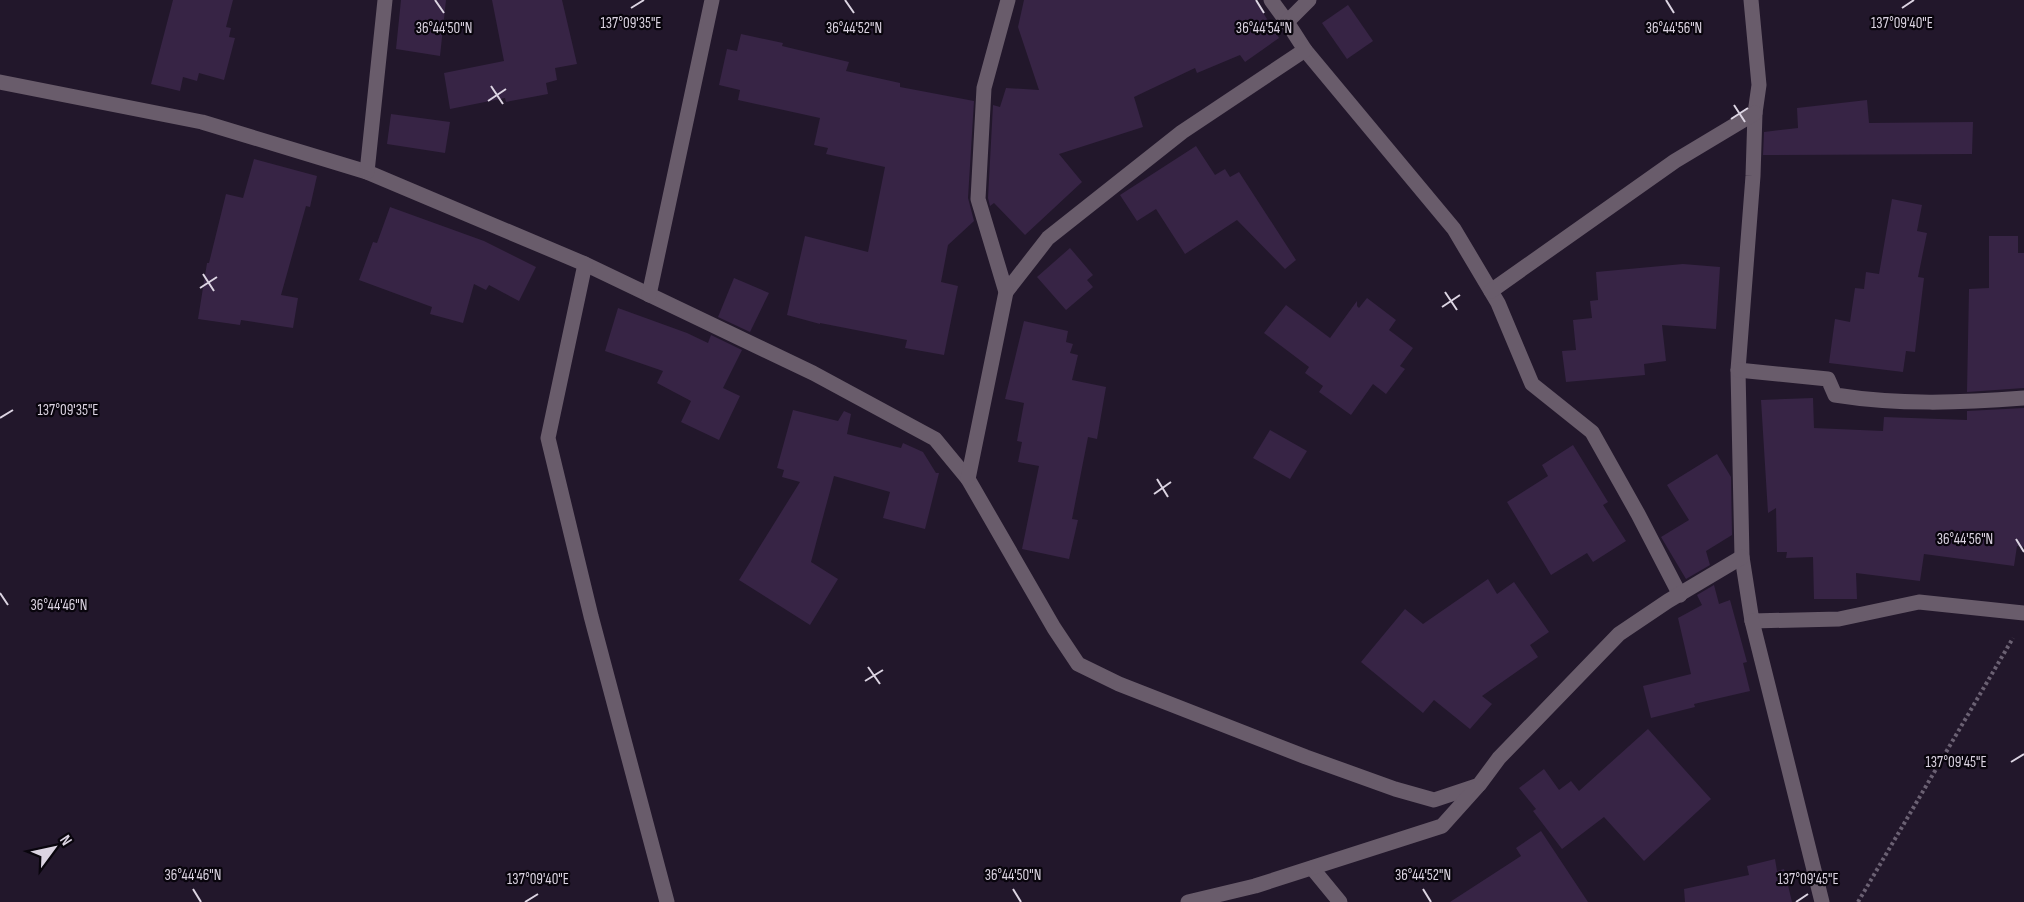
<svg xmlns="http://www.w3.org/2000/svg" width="2024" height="902" viewBox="0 0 2024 902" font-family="'Sofia Sans Condensed',sans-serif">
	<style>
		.building { fill: #372445 }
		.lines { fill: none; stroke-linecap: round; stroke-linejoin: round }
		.path { stroke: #6b6173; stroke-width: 4; stroke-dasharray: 3 3; stroke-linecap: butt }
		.minor { stroke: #695c6b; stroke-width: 15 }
		.ticks { fill: none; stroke: #dcd4e2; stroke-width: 2 }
		.ticks-label { font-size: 15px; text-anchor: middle; fill: #dcd4e2; stroke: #09050d; stroke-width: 4.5; stroke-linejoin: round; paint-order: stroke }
	</style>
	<rect width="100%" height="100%" fill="#22172b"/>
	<g class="building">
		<path d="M173,0h60l-7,27 5,1 -2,9 6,1 -11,42 -25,-7 -2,8 -14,-4 -3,14 -29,-7z"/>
		<path d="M401,0h45l-6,56 -44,-7z"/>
		<path d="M492,0h70l15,64 -22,4 2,12 -11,3 2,11 -42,8 -1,-4 -55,11 -6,-36 60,-12z"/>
		<path d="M1024,0h231l24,38 -34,24 -5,-7 -43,18 -2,-5 -61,29 9,30 -84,27 23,28 -57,53 -31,-32 -4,3 -2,-8 5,-93 7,2 6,-19 33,2 -21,-63z"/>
		<path d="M1348,5l25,36 -26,18 -25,-36z"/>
		<path d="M741,34l42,9 -1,3 67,16 -3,9 54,12v4l74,14 -6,97 6,23 -26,24 -7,37 17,4 -14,69 -39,-7 2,-8 -87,-17v1l-33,-9 18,-79 63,16 17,-85 -59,-13 2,-6 -14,-3 6,-27 -82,-18 2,-10 -21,-5 8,-36 10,2z"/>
		<path d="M1867,100l2,23 104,-1 -1,32 -209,1 1,-23 34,-4 -1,-20z"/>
		<path d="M391,114l59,8 -5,31 -58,-9z"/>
		<path d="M1196,146l19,29 10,-6 5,8 9,-5 57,88 -11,9 -48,-49 -52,34 -29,-45 -19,12 -17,-26z"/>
		<path d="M254,159l63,17 -7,31 -4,-1 -25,89 17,3 -5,30 -52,-8 -1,5 -42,-6 9,-56h2l17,-69 17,4z"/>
		<path d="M1892,199l30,6 -5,26 10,2 -9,44 6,1 -9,74 -9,-1 -3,21 -74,-9 6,-44 15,3 5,-34 9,1 2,-17 13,2z"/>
		<path d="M390,207l94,34 52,26 -17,34 -30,-16 -3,5 -12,-6 -11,39 -33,-9 2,-7 -73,-27 14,-38 4,1z"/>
		<path d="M1989,236h29v17h6v135l-57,4 2,-103 20,-1z"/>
		<path d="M1070,248l23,27 -6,5 6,7 -27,23 -29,-33z"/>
		<path d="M1683,264l37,3 -4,62 -54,-4 4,36 -22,3 1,11 -79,7 -4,-31 14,-1 -3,-30 19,-2 -2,-17 8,-1 -2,-28z"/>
		<path d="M734,278l35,15 -19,39 -32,-15z"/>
		<path d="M1367,298l29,22 -7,10 24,18 -13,18 5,3 -19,25 -13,-10 -22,31 -32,-23 4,-6 -18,-13 4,-6 -45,-34 22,-28 44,33 27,-37v5l2,2z"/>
		<path d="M618,308l69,25 21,10 3,-8 31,15 -19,38 17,8 -21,44 -38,-18 10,-21 -34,-18 6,-12 -58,-20z"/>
		<path d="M1024,321l44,10 -2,11 7,2 -3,9 8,2 -6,25 34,7 -9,52 -9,-2 -16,82 6,1 -9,39 -47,-10 17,-83 -21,-4 4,-20 -5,-1 7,-38 -19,-4z"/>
		<path d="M1813,398l1,30 69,3 1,-14 83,3v-9l57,-3v139l-7,-1 -3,20 -90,-12 -4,27 -64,-8 1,26h-43l-1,-42 -27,1 1,-6h-10l-1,-44 -8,5 -7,-113z"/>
		<path d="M793,410l45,11 6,-10 7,3 -4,20 54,14 2,-5 20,9 13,21h3l-14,56 -42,-11 7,-26 -56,-16 -23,86 27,17 -28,46 -71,-45 61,-98 -18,-5 2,-7 -7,-2z"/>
		<path d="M1270,430l37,21 -17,28 -37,-21z"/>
		<path d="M1573,445l35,57 -5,3 23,36 -33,21 -6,-9 -36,22 -44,-73 41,-26 -6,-11z"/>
		<path d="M1717,454l14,23 1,58 -26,16 4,14 -24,14 -25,-42 28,-17 -22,-35z"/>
		<path d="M1488,579l9,15 17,-12 35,50 -19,13 8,12 -56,39 10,8 -22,25 -36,-29 -11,13 -62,-51 44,-53 18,15z"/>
		<path d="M1714,585l5,19 11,-4 17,62 -4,1 7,28 -56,13 1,3 -44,11 -8,-32 48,-12 -13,-56 24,-13 -5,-10z"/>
		<path d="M1648,729l63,70 -67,62 -40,-44 -42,32 -29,-38 3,-2 -17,-21 25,-19 15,21 12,-9 8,10z"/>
		<path d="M1541,831l47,71h-138l71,-46 -5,-8z"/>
		<path d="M1775,859l2,12 7,-2 8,33h-107l-1,-13 65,-14 -2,-9z"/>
	</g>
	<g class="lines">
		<path class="path" d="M1858,902l155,-264"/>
		<g class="minor">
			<path d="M1271,0l16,22"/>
			<path d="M1751,0l8,85 -4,28 -2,63 -15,194 4,187 10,64 87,-2 80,-17 105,11"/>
			<path d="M1305,50l149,179 44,74 34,81 60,48 46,82 42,81"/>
			<path d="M0,82l202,40 165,50 218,92 228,109 122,66 33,40 86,149 24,36 41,20 187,73 89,32 39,11 45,-15 20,-27 120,-124 49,-33 74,-44"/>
			<path d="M367,172l18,-172"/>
			<path d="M585,264l-37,174 43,178 76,286"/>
			<path d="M1491,291l184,-130 80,-48"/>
			<path d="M1006,292l42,-54 134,-106 123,-82 -18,-28 22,-22"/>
			<path d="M649,295l63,-295"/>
			<path d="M1738,370l90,9 7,16c63,10 126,8 189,3"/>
			<path d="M968,479l38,-187 -28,-93 6,-111 24,-88"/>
			<path d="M1752,621l70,281"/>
			<path d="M1312,868l28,34"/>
			<path d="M1188,902l67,-16 187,-60 35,-39"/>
		</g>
	</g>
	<path class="ticks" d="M435,0l9,13M845,0l9,13M1256,0l8,13M1666,0l8,13M631,8l13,-8M1902,8l12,-8M491,86l12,18M488,101l18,-12M1734,105l11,17M1731,119l17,-11M203,274l11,17M200,288l17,-11M1445,292l12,18M1442,307l18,-12M0,418l13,-8M1157,479l11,18M1154,494l17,-12M2016,539l8,13M0,593l8,12M868,667l12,17M865,681l18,-11M2011,762l13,-8M193,889l8,13M1013,889l8,13M1423,889l8,13M525,902l13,-8M1796,902l12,-8"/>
	<g class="ticks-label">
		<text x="631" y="28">137°09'35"E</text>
		<text x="1902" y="28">137°09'40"E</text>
		<text x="444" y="33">36°44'50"N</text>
		<text x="854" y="33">36°44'52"N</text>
		<text x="1264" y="33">36°44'54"N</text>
		<text x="1674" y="33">36°44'56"N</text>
		<text x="68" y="415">137°09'35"E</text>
		<text x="1965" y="544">36°44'56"N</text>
		<text x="59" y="610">36°44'46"N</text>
		<text x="1956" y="767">137°09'45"E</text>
		<text x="193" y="880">36°44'46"N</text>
		<text x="1013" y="880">36°44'50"N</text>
		<text x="1423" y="880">36°44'52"N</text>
		<text x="538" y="884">137°09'40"E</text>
		<text x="1808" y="884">137°09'45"E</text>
	</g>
	<g transform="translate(54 848) rotate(57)" stroke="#09050d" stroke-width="4.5" paint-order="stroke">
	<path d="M0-4.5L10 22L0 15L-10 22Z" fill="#dcd4e2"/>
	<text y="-9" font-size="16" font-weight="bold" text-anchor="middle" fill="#dcd4e2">N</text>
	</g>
</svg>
